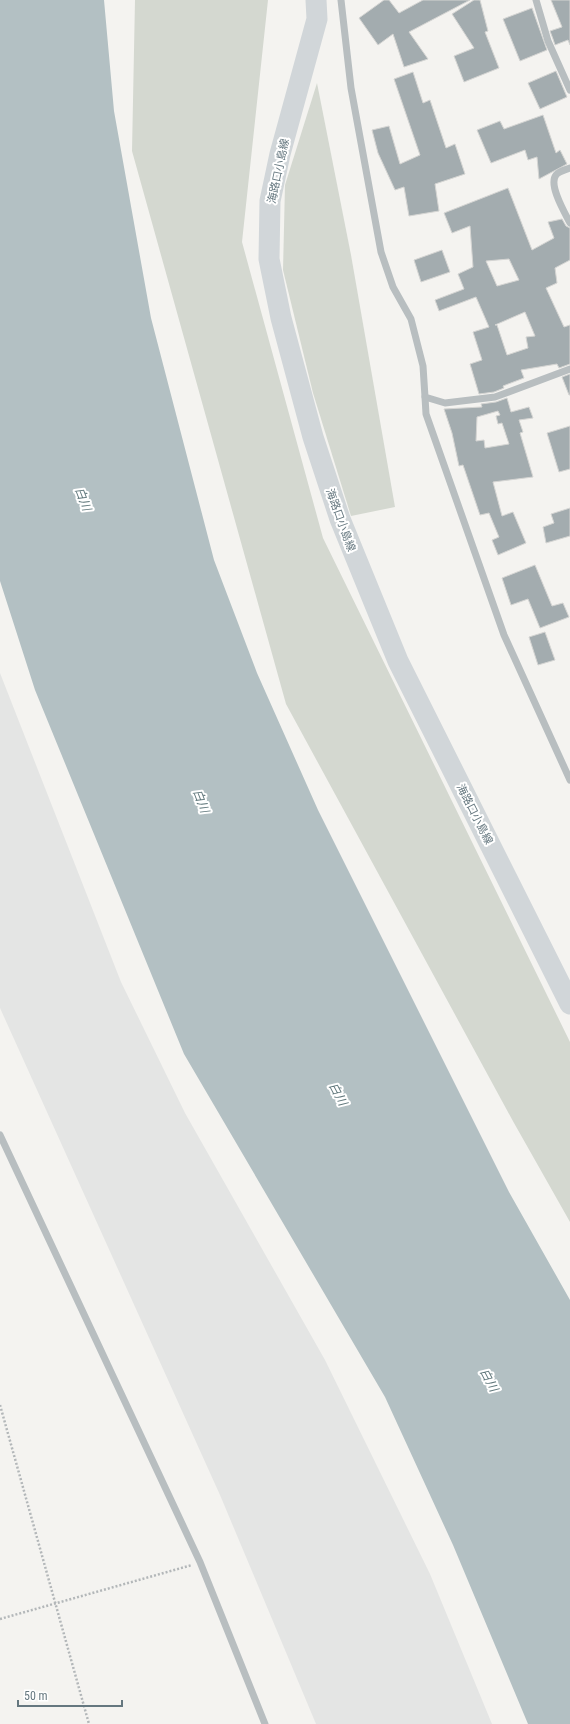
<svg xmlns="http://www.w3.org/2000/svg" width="570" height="1724" viewBox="0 0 570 1724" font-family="'Roboto Condensed','Noto Sans JP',sans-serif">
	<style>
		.built { fill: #e4e5e4 }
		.green { fill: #d4d8d0 }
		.water { fill: #b3c0c3 }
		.building { fill: #a3acaf; stroke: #d5d5d3; fill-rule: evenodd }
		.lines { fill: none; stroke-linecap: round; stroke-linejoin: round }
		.path { stroke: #b3b7b9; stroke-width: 2.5; stroke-dasharray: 2 2; stroke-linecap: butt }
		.minor { stroke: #b8bec0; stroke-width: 7 }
		.major { stroke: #d1d6d9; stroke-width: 21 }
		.labels { text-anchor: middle; stroke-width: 4; stroke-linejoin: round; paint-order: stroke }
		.street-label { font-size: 11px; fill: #65777f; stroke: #fff }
		.water-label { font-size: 12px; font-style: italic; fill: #61787c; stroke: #fff }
	</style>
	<rect width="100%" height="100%" fill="#f4f3f0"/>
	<path class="built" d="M0,673l121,309 64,131 140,247 105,214 62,150h-176l-96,-229 -220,-487z"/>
	<g class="green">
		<path d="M135,0h133l-26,242 81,296 247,504v180l-56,-99 -228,-419 -154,-553z"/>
		<path d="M317,83l34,172 44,252 -44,9 -38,-123 -30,-123 2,-85z"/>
	</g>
	<path class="water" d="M0,0h104l10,111 37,207 63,242 43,113 61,137 191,382 61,108v424h-42l-75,-179 -68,-148 -201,-343 -149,-364 -35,-109z"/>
	<g class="building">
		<path d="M384,0h5l10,13 24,-13h47l-61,32 19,27 -24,8 -11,-33 -15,11 -19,-27z"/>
		<path d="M474,0h6l8,31 -3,1 14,36 -35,14 -10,-26 20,-8 -22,-34z"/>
		<path d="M551,0h19v45l-2,-5 -13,5 -2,-6 -3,-8 12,-4z"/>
		<path d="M532,8l15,42 -27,11 -17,-42z"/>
		<path d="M556,71l11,26 -27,12 -12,-26z"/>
		<path d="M413,72l10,31 7,-3 16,48 9,-4 10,30 -30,10 4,27 -30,5 -5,-29 -9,3 -17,-37 -6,-23 17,-4 11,38 20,-9 -26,-76z"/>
		<path d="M543,115l13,38 4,-3 7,14 -28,15 -2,-22 -9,3 -3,-10 -34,13 -14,-33 23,-9 4,8z"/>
		<path d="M508,188l24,62 22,-12 -6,-16 14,-3 4,7 4,2v32l-15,8 2,15 -11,5 18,39 6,-2v39l-11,4 -2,-4 -36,6 3,8 -21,8 1,2 -10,4 -15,2 -9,-30 12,-4 -9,-28 16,-5 -13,-30 -37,14 -4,-11 29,-11 -6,-15 15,-7 -3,-41 -18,7 -8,-20zM509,259l10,21 -22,6 -11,-25zM525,312l10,24 -9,1 2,11 -21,7 -10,-30h-2z"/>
		<path d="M442,250l8,22 -29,10 -7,-22z"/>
		<path d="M570,374v21h-1l-7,-18z"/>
		<path d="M507,398l4,14 18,-5 4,11 -14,2 4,12 -3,1 13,44 -40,5 9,34 11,-4 13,31 -28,12 -6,-15 7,-3 -10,-24 -9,2 -17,-50 -4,1 -7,-33 -8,-24 38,-2 -1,-3 15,-2zM498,411l2,4 -4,1 2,8 4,-1 7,21 -24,4 -1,-8 -8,1 1,-24z"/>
		<path d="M570,426v43l-11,3 -12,-39z"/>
		<path d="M570,508v28l-24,7 -3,-16 11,-4 -3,-9z"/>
		<path d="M535,565l17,41 11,-3 6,14 -29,11 -12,-29 -17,6 -9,-27z"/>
		<path d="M545,632l10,28 -17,5 -9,-28z"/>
	</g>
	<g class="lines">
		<g class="path">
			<path d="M0,1405l89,319"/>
			<path d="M0,1619l192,-54"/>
		</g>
		<g class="minor">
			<path d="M341,0l10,88 30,164 12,35 18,32 12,47 2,31 20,6 50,-6 75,-28"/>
			<path d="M536,0l12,41 22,49"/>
			<path d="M570,168c-5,2 -11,3 -14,7 -8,10 9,38 14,48"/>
			<path d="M425,397l1,17 78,221 66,145"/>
			<path d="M0,1135l200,427 65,162"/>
		</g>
		<path class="major" d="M316,0l1,19 -37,135 -10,47 -1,58 12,59 32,119 27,82 58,142 172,343"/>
	</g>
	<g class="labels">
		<g class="street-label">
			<text transform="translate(278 171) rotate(-78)" y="4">海路口小島線</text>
			<text transform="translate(341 520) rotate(70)" y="4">海路口小島線</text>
			<text transform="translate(475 814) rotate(63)" y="4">海路口小島線</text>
		</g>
		<g class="water-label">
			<text transform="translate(83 499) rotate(69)" y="4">白川</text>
			<text transform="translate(201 801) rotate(69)" y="4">白川</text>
			<text transform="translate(338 1094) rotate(62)" y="4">白川</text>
			<text transform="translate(489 1380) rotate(62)" y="4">白川</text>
		</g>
	</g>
	<path d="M18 1700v6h104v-6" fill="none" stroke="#65777f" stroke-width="2"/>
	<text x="24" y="1700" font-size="12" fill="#65777f" stroke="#ffffff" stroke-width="3" paint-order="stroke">50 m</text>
</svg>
